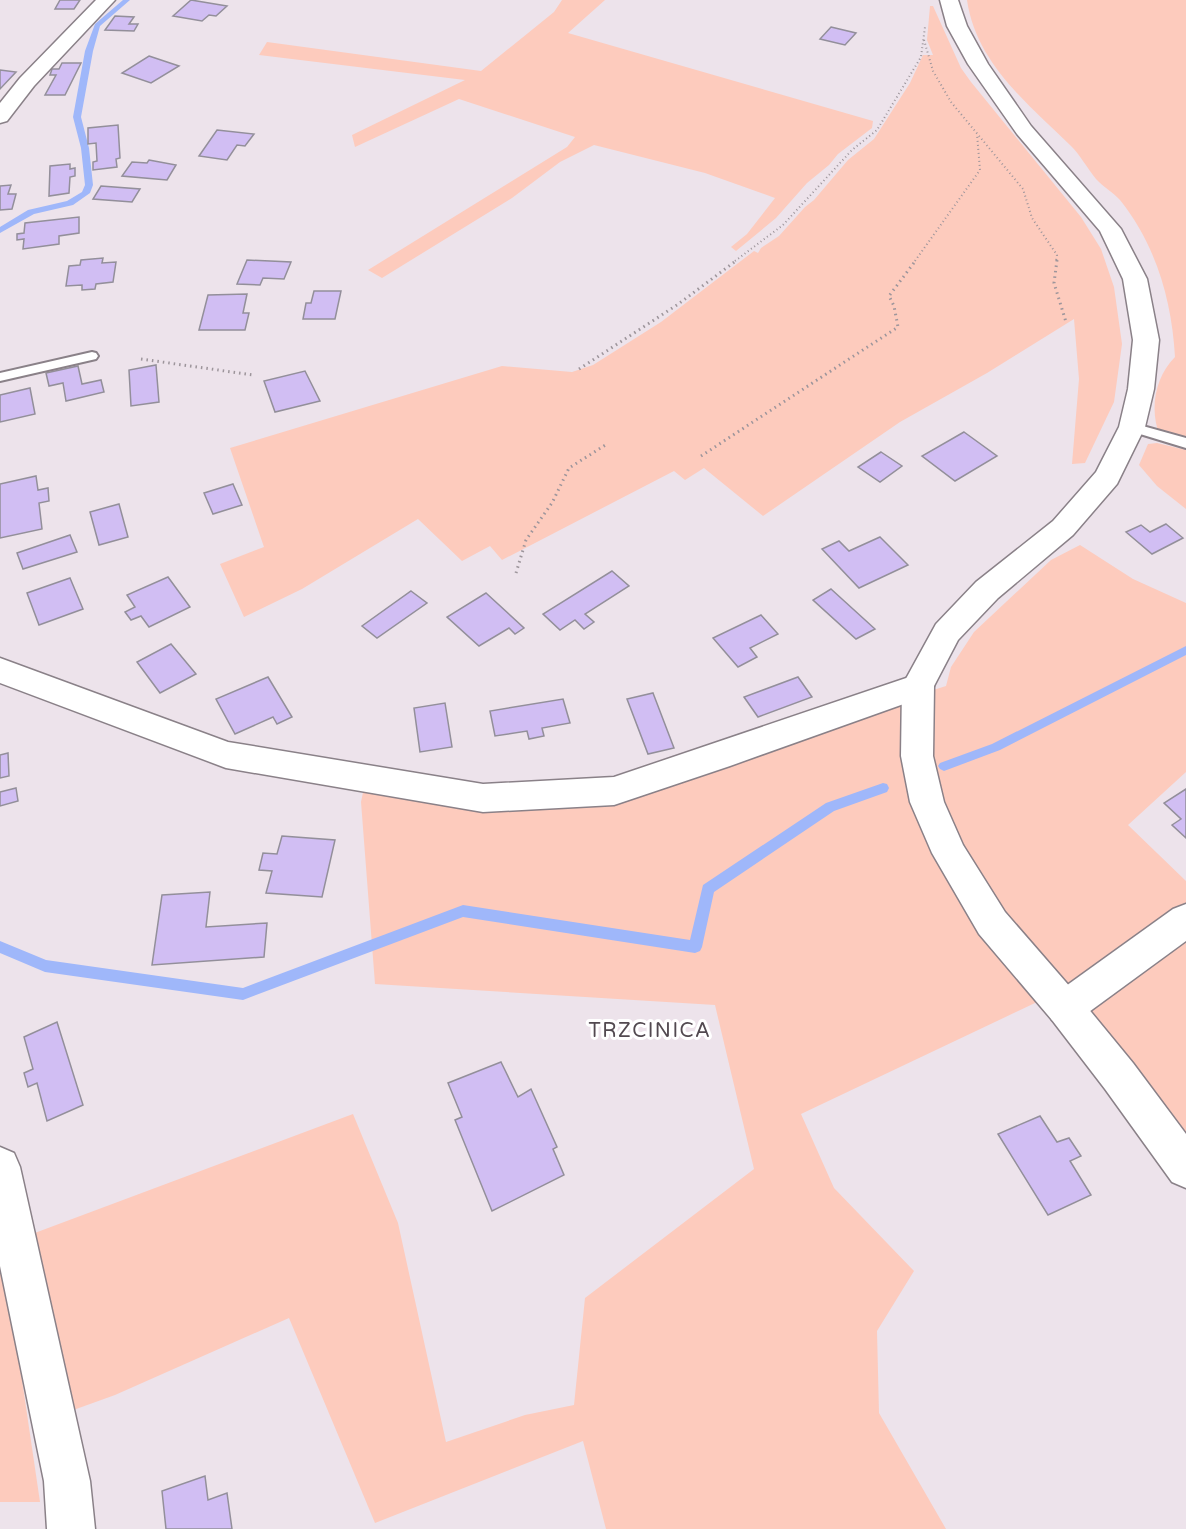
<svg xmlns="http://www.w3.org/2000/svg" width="1186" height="1529" viewBox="0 0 1186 1529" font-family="'Varela Round',sans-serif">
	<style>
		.green { fill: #fdcbbd }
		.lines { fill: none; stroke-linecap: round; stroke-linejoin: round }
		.stream { fill: #9fb7fa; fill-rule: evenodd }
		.building { fill: #d1bef3; stroke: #938f9a; stroke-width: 1.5 }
		.service-casing { stroke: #8a8188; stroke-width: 4 }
		.minor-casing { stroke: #8a8188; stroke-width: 3 }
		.tertiary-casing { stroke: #8a8188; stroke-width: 3 }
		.path-far1 { stroke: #9d959b; stroke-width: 2; stroke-dasharray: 1 3; stroke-linecap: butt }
		.path { stroke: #9d959b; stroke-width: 3; stroke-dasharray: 1.5 4; stroke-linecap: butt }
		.service { fill: #fff; fill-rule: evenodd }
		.minor { fill: #fff; fill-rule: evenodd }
		.tertiary { fill: #fff; fill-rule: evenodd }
		.labels { text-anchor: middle; stroke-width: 6; stroke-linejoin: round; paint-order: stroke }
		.quarter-label { font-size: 20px; letter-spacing: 1.5px; fill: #524950; stroke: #fff }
	</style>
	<rect width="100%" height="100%" fill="#ede3eb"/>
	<g class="green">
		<path d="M562,0h43l-37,33 305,88 -1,7 -34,26 -9,11 -22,18 -31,35 -40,33 -5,-4 16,-13 28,-36 -70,-25 -111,-28 -34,17 -48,36 -130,80 -14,-8 199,-123 8,-10 -116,-38 -104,48 -3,-12 113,-55 -206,-25 8,-13 214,29 73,-59z"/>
		<path d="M967,0h219v443l-26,-7c-11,-26 -5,-59 15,-79 -3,-56 -19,-112 -55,-157 -7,-8 -17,-13 -24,-21 -9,-11 -15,-23 -25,-33 -43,-42 -95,-83 -104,-146z"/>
		<path d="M930,6h3l28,62 10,14 110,135 20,32 13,38 8,57 -8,58 -29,61 -13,1 7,-85 -5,-60 -87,54 -87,49 -137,94 -59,-48 -19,12 -11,-9 -172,89 -12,-14 -28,15 -44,-42 -116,70 -58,28 -24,-53 44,-17 -34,-99 272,-82 70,6 21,-7 68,-43 93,-71 4,2 3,-5 18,-12 26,-29 9,-7 34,-40 26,-21 36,-56 13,-28h10l-6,-15z"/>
		<path d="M1157,443l29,7v59l-29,-23 -18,-21 9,-21z"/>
		<path d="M1080,545l53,34 53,24v169l-58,53 58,56v287l-132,-174 -253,120 33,74 80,83 -37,60 2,82 67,116h-340l-23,-88 -208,82 -86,-205 -174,77 -61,22 -38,-177 337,-126 45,109 48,219 79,-27 49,-10 11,-107 169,-129 -39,-164 -340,-21 -14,-182 5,-24 248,13 332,-105 5,-19 23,-35 77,-72z"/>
		<path d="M0,1261l9,31 31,210h-40z"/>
	</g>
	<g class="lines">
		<g class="stream">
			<path d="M123,0h7l-30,26 -7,25 -12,66 8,31 4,37 -3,8 -17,12 -39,9 -34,19v-6l28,-17 39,-9 15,-9 3,-7 -4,-37 -8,-31 12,-66 10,-27z"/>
			<path d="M1186,646v9l-186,95 -56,21 -4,-2 -2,-3 2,-3 52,-19z"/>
			<path d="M883,783l4,1 2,4 -2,4 -53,19 -120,81 -12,55 -2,4 -5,2 -232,-36 -220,83 -198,-28 -45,-19v-12l46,19 197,28 220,-83 227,35 13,-55 123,-82z"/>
		</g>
	</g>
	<g class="building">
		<path d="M60,0h20l-6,9h-19z"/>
		<path d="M191,0l36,6 -11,10 -7,-1 -7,6 -29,-5z"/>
		<path d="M115,16l19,1 -5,7h9l-4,7 -29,-1z"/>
		<path d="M831,27l25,6 -11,12 -25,-6z"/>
		<path d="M149,56l30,10 -28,17 -29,-10z"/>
		<path d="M62,63h19l-16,32h-20l11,-20h-6l2,-6h7z"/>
		<path d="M0,70l16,2 -16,17z"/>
		<path d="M118,125l2,33 -4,1 1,8 -24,3v-8l4,-1 -1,-18 -8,1v-16z"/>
		<path d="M217,130l37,4 -9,12 -8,-1 -10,15 -28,-4z"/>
		<path d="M149,160l27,5 -9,15 -45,-4 10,-14 15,1z"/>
		<path d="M70,164v5l5,-1v8l-5,1 -1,16 -20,3 1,-30z"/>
		<path d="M11,185l-3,9h8l-4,15 -12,1v-24z"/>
		<path d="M101,186l39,3 -8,13 -39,-3z"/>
		<path d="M79,217v16l-20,3v8l-36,5 1,-10 -7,1v-6l7,-1 1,-10z"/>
		<path d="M103,258l-1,5 14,-1 -3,20 -17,2 -1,5 -13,1v-5l-16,1 3,-20 11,-1 1,-5z"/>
		<path d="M247,260l44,2 -7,17 -21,-1 -3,7 -23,-1z"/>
		<path d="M314,291h27l-6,28h-32l3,-16h5z"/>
		<path d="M247,294l-4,19h6l-4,17h-46l9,-35z"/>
		<path d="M156,365l3,37 -28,4 -2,-36z"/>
		<path d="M78,366l4,18 19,-4 3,12 -38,9 -3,-18 -14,3 -3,-13z"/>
		<path d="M305,371l15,30 -45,11 -11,-31z"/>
		<path d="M30,388l5,26 -35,8v-27z"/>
		<path d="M964,432l33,24 -42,25 -33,-25z"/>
		<path d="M881,452l21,14 -22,16 -22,-15z"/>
		<path d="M36,476l2,14 10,-2 1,13 -10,2 3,26 -42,9v-54z"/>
		<path d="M233,484l9,21 -29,9 -9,-21z"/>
		<path d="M119,504l9,33 -29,8 -9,-33z"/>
		<path d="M1166,524l17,14 -31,16 -26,-22 15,-7 9,7z"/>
		<path d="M70,535l7,17 -54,17 -6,-16z"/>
		<path d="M880,537l28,28 -49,23 -37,-39 17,-8 10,10z"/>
		<path d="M612,571l17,15 -44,28 9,8 -10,7 -9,-9 -15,10 -17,-16z"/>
		<path d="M168,577l22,30 -41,20 -8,-11 -10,4 -6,-8 10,-5 -8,-12z"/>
		<path d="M70,578l13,31 -44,16 -12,-32z"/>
		<path d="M831,589l44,40 -19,10 -43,-39z"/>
		<path d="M411,591l16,12 -50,35 -15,-12z"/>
		<path d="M486,593l38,35 -9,6 -6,-6 -30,18 -32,-29z"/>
		<path d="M761,615l17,19 -28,14 7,9 -19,10 -25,-29z"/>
		<path d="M171,644l25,30 -36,19 -23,-31z"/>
		<path d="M268,677l24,40 -15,7 -4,-7 -38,17 -19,-35z"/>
		<path d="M798,677l14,20 -54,20 -14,-20z"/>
		<path d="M653,693l21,55 -26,6 -21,-55z"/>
		<path d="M563,699l7,24 -28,5 2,8 -15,3 -2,-8 -32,5 -5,-25z"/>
		<path d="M445,703l7,44 -32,5 -6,-44z"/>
		<path d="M8,753l1,23 -9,2v-23z"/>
		<path d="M16,788l2,13 -18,5v-14z"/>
		<path d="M1186,789v49l-14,-13 9,-6 -17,-16z"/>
		<path d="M282,836l53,4 -13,57 -56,-4 6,-22 -13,-1 4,-17 14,1z"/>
		<path d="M210,892l-4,35 61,-4 -3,34 -112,8 10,-70z"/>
		<path d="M57,1022l26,83 -36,16 -10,-38 -9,4 -4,-14 9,-4 -9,-32z"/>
		<path d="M501,1062l17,35 13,-8 26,58 -4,2 11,26 -72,36 -37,-91 7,-3 -14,-34z"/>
		<path d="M1040,1116l17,26 12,-4 12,18 -11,5 21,34 -43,20 -50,-81z"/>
		<path d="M205,1476l3,24 19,-7 5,36h-66l-4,-38z"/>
	</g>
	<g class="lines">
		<defs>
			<g id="service">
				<path d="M92,352l4,1 2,3 -2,3 -96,22v-8z"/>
				<path d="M1132,423l54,15v10l-59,-18 -2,-3z"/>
			</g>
			<g id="minor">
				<path d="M96,0h19l-81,86 -27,35 -7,2v-20l20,-25z"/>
				<path d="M0,658l228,84 255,42 131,-7 304,-103 11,3 5,9 -5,9 -199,71 -116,39 -131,7 -257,-44 -226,-85z"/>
				<path d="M1186,904v37l-108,79 -13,6 -13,-6 -6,-12 6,-12 121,-87z"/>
				<path d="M0,1147l14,6 6,14 70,314 5,48h-48l-3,-48 -44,-215z"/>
			</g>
			<path id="tertiary" d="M940,0h18l9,26 21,38 43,62 90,103 26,50 12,61 -5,49 -9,38 -28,57 -44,51 -75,63 -40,42 -24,46 -1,70 11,46 19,43 42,67 73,84 55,67 53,71v54l-14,-6 -67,-93 -53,-69 -73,-86 -47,-81 -22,-51 -9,-46 1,-70 34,-62 40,-42 77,-61 43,-49 23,-45 9,-38 5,-49 -10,-61 -23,-48 -83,-97 -49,-70 -21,-38z"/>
		</defs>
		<use href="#service" class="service-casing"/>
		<use href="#minor" class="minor-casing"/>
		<use href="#tertiary" class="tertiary-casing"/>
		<g class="path-far1">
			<path d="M924,40l9,31 18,31 72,87 9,29 25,37 -1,6"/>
			<path d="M735,261l48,-36 69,-75 25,-20 44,-73 4,-30"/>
			<path d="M915,261l65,-91 -3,-36"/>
		</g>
		<g class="path">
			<path d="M1057,260l-3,23 12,39"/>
			<path d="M141,359l112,16"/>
			<path d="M579,369l98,-64 60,-45"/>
			<path d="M701,456l197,-129 -4,-21 -5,-10 27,-36"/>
			<path d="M516,573l10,-33 26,-37 17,-35 38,-24"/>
		</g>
		<use href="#service" class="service"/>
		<use href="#minor" class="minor"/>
		<use href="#tertiary" class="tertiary"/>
	</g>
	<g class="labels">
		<g class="quarter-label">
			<text x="650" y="1037">TRZCINICA</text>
		</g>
	</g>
</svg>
